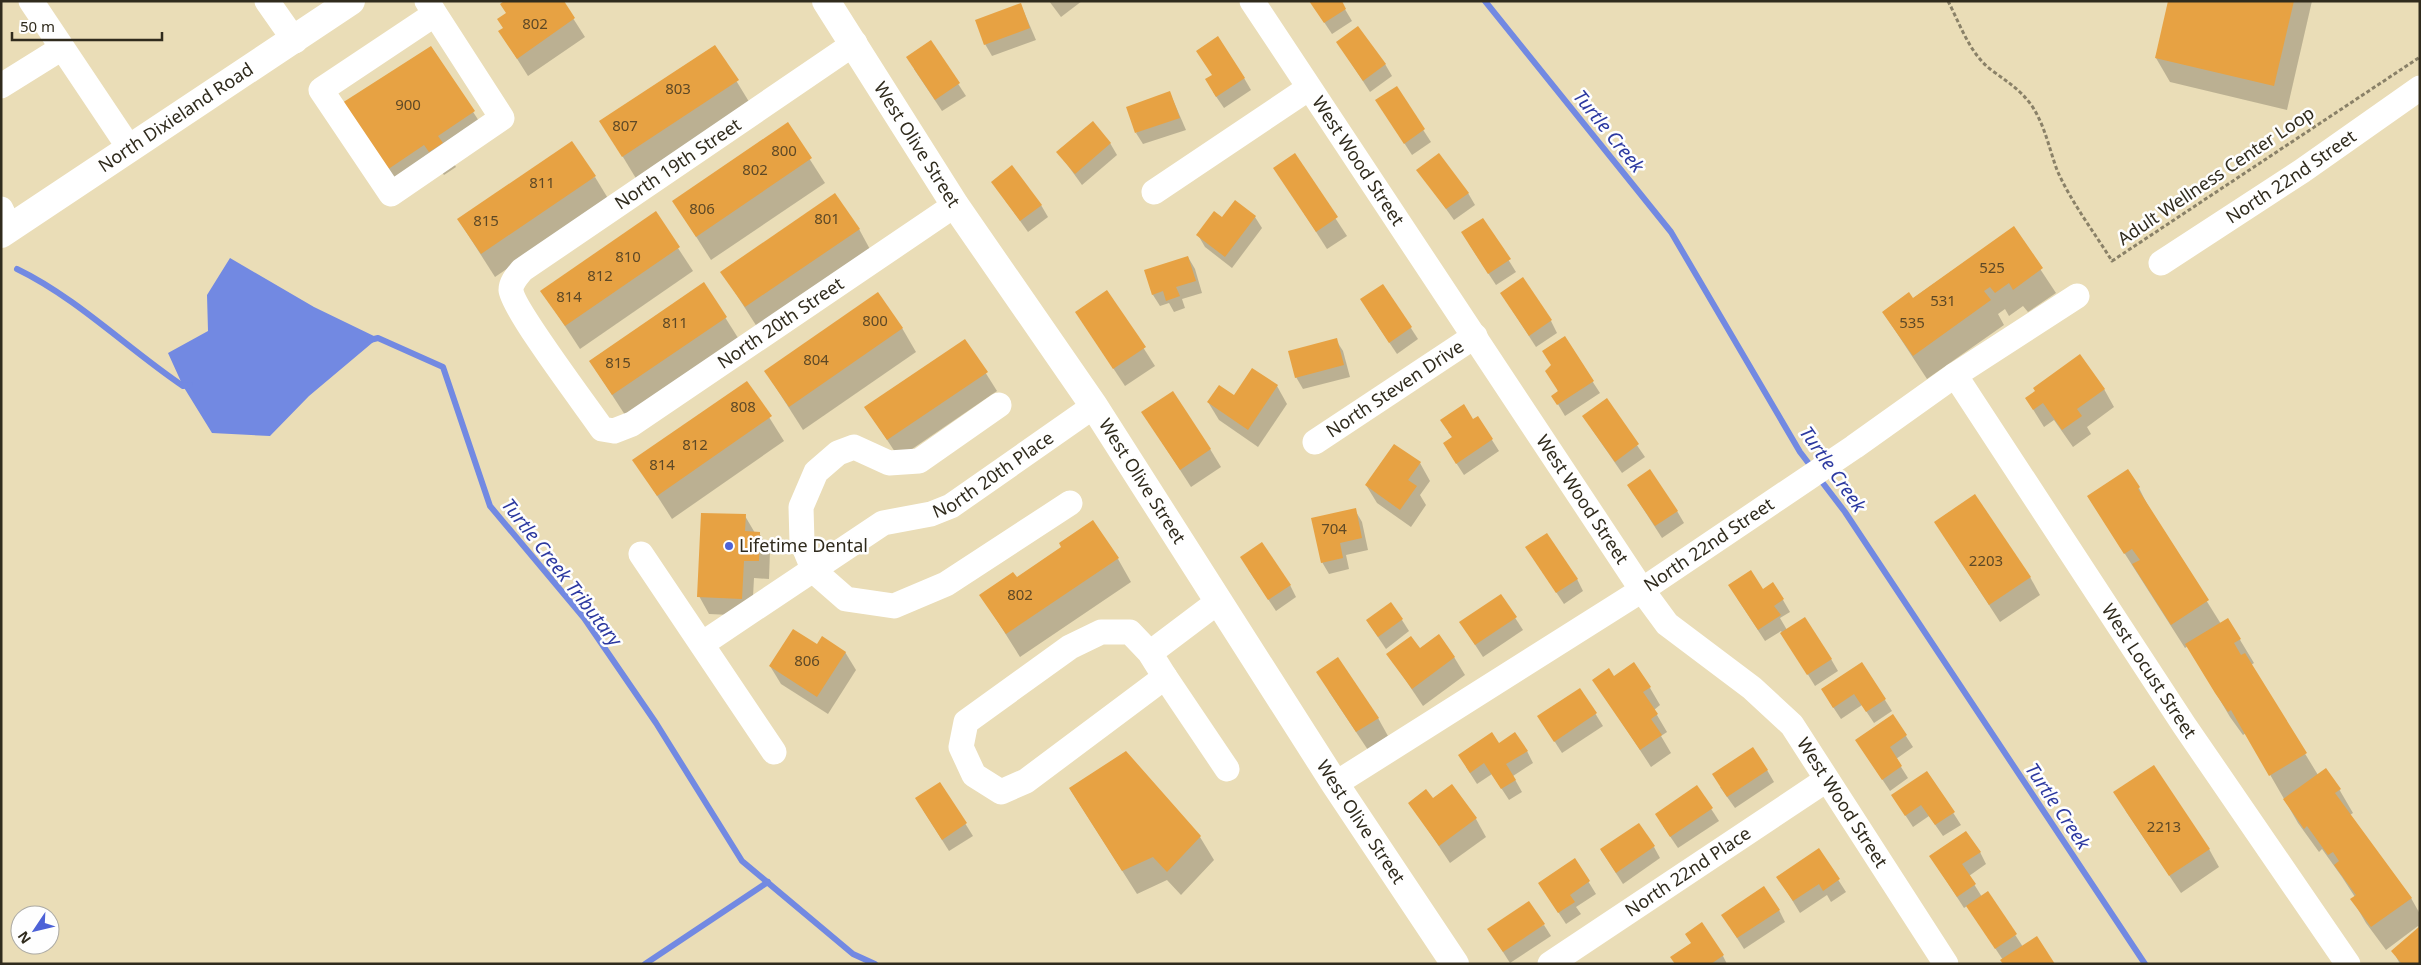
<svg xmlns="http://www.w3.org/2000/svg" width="2421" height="965" viewBox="0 0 2421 965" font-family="'Noto Sans',sans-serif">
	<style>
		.water { fill: #7289e2 }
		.shadow { fill: #0003 }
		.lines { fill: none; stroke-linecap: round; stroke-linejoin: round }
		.stream { stroke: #7289e2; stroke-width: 6 }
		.building { fill: #e7a243 }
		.path { stroke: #8a8168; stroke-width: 3; stroke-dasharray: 4 2.5; stroke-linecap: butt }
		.minor { stroke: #fff; stroke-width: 25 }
		.major { stroke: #fff; stroke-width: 28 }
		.poi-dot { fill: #4d62d7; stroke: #fefefe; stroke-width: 2 }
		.labels { text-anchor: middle; stroke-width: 5; stroke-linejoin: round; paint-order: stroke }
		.number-label { font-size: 15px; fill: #5e4926 }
		.street-label { font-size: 18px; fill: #302b1d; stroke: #fefefe }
		.poi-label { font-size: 18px; fill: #302b1d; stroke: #fefefe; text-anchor: start }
		.water-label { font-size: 19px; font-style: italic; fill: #2c39a0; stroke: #fefefe }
	</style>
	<rect width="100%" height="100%" fill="#eaddb7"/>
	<path class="water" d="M230,258l84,49 64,31 -69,58 -39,40 -58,-3 -29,-47 -15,-33 40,-22 -1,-36z"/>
	<g class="shadow">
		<path d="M562,1l23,36 -57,39 -28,-44 4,-3 3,-15z"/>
		<path d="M1049,1h33l-21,16z"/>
		<path d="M1310,1h30l12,20 -20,13z"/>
		<path d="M2169,1h143l-25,109 -117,-28 -14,-24z"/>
		<path d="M1021,5l15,35 -44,16 -7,-12z"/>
		<path d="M931,42l35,54 -24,15 -28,-42z"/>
		<path d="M1338,43l47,21 7,12 -22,16z"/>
		<path d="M715,46l36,59 -114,75 -36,-59z"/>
		<path d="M431,47l57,88 -36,25 4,7 -12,8 -5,-7 -37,25 -44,-66z"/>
		<path d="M1244,78l7,12 -27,18 -11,-16z"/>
		<path d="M1396,88l35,54 -19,13 -28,-43z"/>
		<path d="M1170,93l16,37 -43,14 -7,-11z"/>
		<path d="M787,124l38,59 -114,77 -37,-58z"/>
		<path d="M1110,143l7,12 -35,30 -24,-33z"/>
		<path d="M1294,155l53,81 -20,13 -52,-81z"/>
		<path d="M1418,170l50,23 7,12 -21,15z"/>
		<path d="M595,177l14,23 -114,77 -37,-58z"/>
		<path d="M992,182l49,23 7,12 -20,15z"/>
		<path d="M655,213l38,58 -113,78 -38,-58z"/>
		<path d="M1255,217l7,11 -30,40 -27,-21 -7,-12 24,-17z"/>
		<path d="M1483,219l33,53 -20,13 -27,-41z"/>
		<path d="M2013,228l43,65 -28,19 -5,-6 -14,10 -4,-7 -7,5 6,11 -77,54 -44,-67 29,-13z"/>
		<path d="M859,229l13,24 -113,77 -37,-58z"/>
		<path d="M1188,257l7,12 7,24 -20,6 3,9 -11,4 -5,-9 -9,3 -7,-11 -7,-24z"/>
		<path d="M704,284l36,57 -113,77 -37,-57z"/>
		<path d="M1383,285l35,54 -21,15 -29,-43z"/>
		<path d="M1107,291l48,75 -30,20 -49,-74z"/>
		<path d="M1501,293l50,28 6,12 -21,14z"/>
		<path d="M902,328l14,24 -113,78 -37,-58z"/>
		<path d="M1564,338l36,55 -35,23 -12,-20 5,-4 -6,-26z"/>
		<path d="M965,340l32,51 -98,67 -33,-50z"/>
		<path d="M1336,340l7,11 7,26 -47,12 -7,-12z"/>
		<path d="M747,382l37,59 -112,78 -38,-59z"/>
		<path d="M1277,386l10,18 -29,43 -39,-27 -11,-18z"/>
		<path d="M2104,389l10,18 -27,20 4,7 -18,13 -19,-27 -10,7 -18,-29z"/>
		<path d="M1606,400l39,57 -23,16 -31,-45z"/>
		<path d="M1143,413l67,36 11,18 -30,20z"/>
		<path d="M1473,421l19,19 7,11 -35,24 -13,-20 2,-17 -5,-6z"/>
		<path d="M1420,463l10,18 -10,14 6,10 -15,22 -34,-24 -11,-18z"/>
		<path d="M1628,485l49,26 7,12 -22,15z"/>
		<path d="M2139,488l12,24 70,112 7,-4 26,43 -3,2 67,110 21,14 14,24 -3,2 61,83 9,16v50h-20l-7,-13 26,-23 -1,-2 -32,24 -20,-27 -14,-24 3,-2 -13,-20 -20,-28 -3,3 -21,-29 -52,-90 -3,2 -13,-18 -42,-71 -3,2 -97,-152z"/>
		<path d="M1355,510l7,12 6,28 -22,5 3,14 -20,5 -7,-12z"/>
		<path d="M745,516l10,17h4l11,18 -1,28 -15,-1 -2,38 -43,-2 -10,-18z"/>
		<path d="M1935,522l95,55 10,18 -40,27z"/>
		<path d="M1063,547l55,12 13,23 -111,75 -39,-62 36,-17z"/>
		<path d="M1534,559l43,20 6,12 -19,13z"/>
		<path d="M1248,569l42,16 6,12 -20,14z"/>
		<path d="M1501,596l22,34 -40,27 -15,-23z"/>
		<path d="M1737,598l46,2 7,12 -10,6 7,12 44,29 7,12 -23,15 -34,-55 -16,10z"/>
		<path d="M1402,620l7,11 -23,18 -19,-28z"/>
		<path d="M817,646l28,6 11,18 -28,44 -47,-30 -11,-18z"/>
		<path d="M1420,650l34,7 11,18 -42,31 -35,-52z"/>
		<path d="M1862,664l30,47 -18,12 -12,-18 -21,14 -12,-18z"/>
		<path d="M1614,678l36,10 10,17 -6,5 13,22 -6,4 10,17 -20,14 -57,-87z"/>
		<path d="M1580,689l23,37 -41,27 -16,-25z"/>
		<path d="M1328,690l50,28 10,18 -20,14z"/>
		<path d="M1893,716l20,31 -17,12 12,19 -18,13 -26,-39z"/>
		<path d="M1498,744l29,7 6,12 -20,13 9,16 -13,8 -17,-26 -15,10 -11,-17z"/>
		<path d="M1767,770l7,12 -39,26 -15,-21z"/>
		<path d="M1927,772l34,53 -18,11 -14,-20 -16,11 -13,-20z"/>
		<path d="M940,783l33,53 -24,15 -26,-41z"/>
		<path d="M1697,787l22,34 -41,27 -15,-22z"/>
		<path d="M1070,789l130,48 14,23 -33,35 -14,-15 -30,14z"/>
		<path d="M1432,799l44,20 10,18 -36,26 -40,-60z"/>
		<path d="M2125,810l84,39 10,18 -38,26z"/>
		<path d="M1654,847l6,11 -37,26 -22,-34z"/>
		<path d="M1819,850l27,42 -15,10 -4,-7 -27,18 -22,-36z"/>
		<path d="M1980,852l6,12 -17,12 13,21 6,-4 35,54 -20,13 -36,-54 -3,2 -33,-51z"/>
		<path d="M1575,860l21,34 -20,13 5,7 -15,10 -19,-29z"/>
		<path d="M1779,910l6,12 -41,27 -14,-22z"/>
		<path d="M1701,924l22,32 4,8h-51l16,-20z"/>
		<path d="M1544,925l7,11 -41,27 -14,-22z"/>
	</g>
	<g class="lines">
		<g class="stream">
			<path d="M1485,1l186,231 129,220 13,17"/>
			<path d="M17,269c60,29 111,80 166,117l7,-1"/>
			<path d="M370,340l8,-2 65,29 47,139 94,112 72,105 86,138 111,93 22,10"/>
			<path d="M1819,478l26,34 300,452"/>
			<path d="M645,964l123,-82"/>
		</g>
	</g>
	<g class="building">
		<path d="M504,1h60l11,17 -58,41 -19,-28 5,-3 -6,-9 9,-6 -6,-9z"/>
		<path d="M1309,1h33l4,8 -22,14z"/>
		<path d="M2168,1h126l-20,85 -119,-28z"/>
		<path d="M1021,3l9,25 -46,17 -9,-25z"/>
		<path d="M1358,26l28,38 -23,17 -27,-39z"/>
		<path d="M1218,36l27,42 -29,19 -11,-18 7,-4 -16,-24z"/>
		<path d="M931,40l29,43 -25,17 -29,-43z"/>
		<path d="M715,45l24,35 -117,77 -23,-36z"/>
		<path d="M431,46l44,65 -37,25 5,7 -14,9 -5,-7 -37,25 -45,-67z"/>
		<path d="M1397,86l28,43 -21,15 -29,-44z"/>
		<path d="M1170,91l10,27 -45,15 -9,-26z"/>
		<path d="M1093,121l18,22 -36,31 -19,-22z"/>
		<path d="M788,122l24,36 -116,79 -24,-36z"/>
		<path d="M572,141l24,35 -115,78 -24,-35z"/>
		<path d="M1295,153l43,64 -22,15 -43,-64z"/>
		<path d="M1439,153l30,40 -23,16 -30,-39z"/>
		<path d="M1012,165l30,40 -22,16 -29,-39z"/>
		<path d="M835,193l25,36 -115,78 -25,-35z"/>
		<path d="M1235,200l21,16 -31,41 -29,-22 18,-24 8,6z"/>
		<path d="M656,211l24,36 -115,79 -25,-35z"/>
		<path d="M1483,218l28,41 -23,15 -27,-42z"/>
		<path d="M2014,226l29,42 -30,22 -4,-7 -14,10 -5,-6 -6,4 7,9 -78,56 -31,-44 27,-20 4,6z"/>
		<path d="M1188,256l8,25 -20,6 4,9 -14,5 -3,-10 -11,4 -8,-25z"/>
		<path d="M1523,277l29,43 -23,16 -29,-43z"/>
		<path d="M704,282l23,35 -115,78 -23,-34z"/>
		<path d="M1383,284l29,43 -23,16 -29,-44z"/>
		<path d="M1107,290l39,57 -33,22 -38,-57z"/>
		<path d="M878,292l25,36 -114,79 -25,-36z"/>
		<path d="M1565,336l29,45 -37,24 -6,-9 7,-5 -13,-20 6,-6 -9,-14z"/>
		<path d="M1337,338l7,27 -49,13 -7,-27z"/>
		<path d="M965,339l23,33 -101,68 -23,-33z"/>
		<path d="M2080,354l25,35 -28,20 5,7 -20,14 -19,-27 -10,7 -8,-12 10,-7 -2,-3z"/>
		<path d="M1252,368l26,17 -30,45 -41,-28 12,-17 15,10z"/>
		<path d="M747,381l25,35 -115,80 -25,-36z"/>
		<path d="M1173,391l38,58 -31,21 -39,-58z"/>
		<path d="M1607,398l32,46 -24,18 -33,-46z"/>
		<path d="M1464,404l9,15 5,-3 15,23 -37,25 -13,-21 9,-6 -12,-17z"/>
		<path d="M1394,444l27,18 -13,18 9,6 -17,24 -35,-25z"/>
		<path d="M1650,469l28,42 -23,15 -28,-41z"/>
		<path d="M2128,469l12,18 -2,2 71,111 -38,25 -39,-61 8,-4 -8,-11 -8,5 -37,-58z"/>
		<path d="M1975,494l56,83 -42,28 -55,-83z"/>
		<path d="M1356,508l6,30 -22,5 3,15 -22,5 -10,-45z"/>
		<path d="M701,513l45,1 -1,17 15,1 -1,29h-15l-2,38 -45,-2z"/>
		<path d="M1093,520l26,38 -113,76 -27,-39 34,-23 4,5 44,-30 -2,-4z"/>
		<path d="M1547,533l31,46 -22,14 -31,-46z"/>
		<path d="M1262,542l29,43 -23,15 -28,-43z"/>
		<path d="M1751,570l12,19 10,-7 11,17 -10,7 7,9 -23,15 -30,-45z"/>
		<path d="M1501,594l16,23 -42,28 -16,-23z"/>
		<path d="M1391,602l12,17 -25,18 -12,-17z"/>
		<path d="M1805,617l27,42 -25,16 -27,-42z"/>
		<path d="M2228,618l13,21 -7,4 7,12 4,-2 62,100 -38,23 -38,-66 -3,2 -13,-19 -30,-49z"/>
		<path d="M793,629l24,15 5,-8 24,16 -29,45 -48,-31z"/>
		<path d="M1439,634l16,23 -43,32 -26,-35 25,-18 9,12z"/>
		<path d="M1338,657l41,61 -23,14 -40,-60z"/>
		<path d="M1634,662l17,25 -8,5 15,22 -7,5 11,16 -22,15 -48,-70 17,-12 5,8z"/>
		<path d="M1862,662l24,37 -20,13 -12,-18 -21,14 -12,-19z"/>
		<path d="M1580,688l17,25 -43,29 -17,-26z"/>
		<path d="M1893,714l14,21 -17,12 12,19 -20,14 -27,-40z"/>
		<path d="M1492,732l7,11 16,-11 13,19 -22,13 10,16 -15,9 -17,-26 -14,10 -12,-18z"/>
		<path d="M1753,747l15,23 -41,27 -15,-23z"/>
		<path d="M1126,751l75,85 -34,36 -14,-15 -31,14 -53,-83z"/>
		<path d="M2154,765l56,84 -41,27 -56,-84z"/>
		<path d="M2326,768l15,21 -6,4 77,105 -41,29 -21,-28 6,-4 -22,-30 5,-4 -6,-9 -5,3 -21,-29 -3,3 -21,-30z"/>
		<path d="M1927,771l28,41 -20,13 -14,-20 -16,11 -14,-21z"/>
		<path d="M940,782l27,41 -25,17 -27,-42z"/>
		<path d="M1452,784l25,34 -38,28 -31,-43 18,-14 7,9z"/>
		<path d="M1697,785l16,23 -43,29 -15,-23z"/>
		<path d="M1639,823l16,23 -39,27 -16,-24z"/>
		<path d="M1966,831l15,21 -19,12 14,20 -19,13 -28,-41z"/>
		<path d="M1819,848l21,31 -17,12 -4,-7 -26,17 -17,-24z"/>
		<path d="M1575,858l15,23 -20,14 5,7 -17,11 -20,-30z"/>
		<path d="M1764,886l16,24 -43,28 -16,-23z"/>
		<path d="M1988,891l29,43 -22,15 -29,-43z"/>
		<path d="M1529,901l16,23 -42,28 -16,-23z"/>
		<path d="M1702,922l22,33 -13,9h-36l-5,-7 21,-14 -6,-9z"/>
		<path d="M2420,926v38h-18l-11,-13z"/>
		<path d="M2037,936l18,28h-52l-3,-4z"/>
	</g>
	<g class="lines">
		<path class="path" d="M1948,1c12,23 21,51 42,68 16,12 30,20 42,37 13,20 17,42 25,64 14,32 37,62 55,91l308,-204"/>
		<g class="minor">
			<path d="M31,1l99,148"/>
			<path d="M267,1l28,40"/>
			<path d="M427,1l8,13 67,104 -111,76 -70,-104 114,-76"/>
			<path id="s1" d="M1252,1l390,589 25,34 85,64 40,37 154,239"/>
			<path id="s2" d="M855,43l-333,227c-5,6 -11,12 -11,20 1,18 76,117 91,139l12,2 18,-7 323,-219"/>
			<path d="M1,86l61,-38"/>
			<path d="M1154,192l155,-104"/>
			<path d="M1,209l9,19"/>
			<path id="s3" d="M2161,263l141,-92 118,-83"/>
			<path id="s4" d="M1955,375l229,350 164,239"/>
			<path d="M999,405l-80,56 -30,2 -35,-16 -16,6 -22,19 -15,35 1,35 12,29 32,28 48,7 52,-22 124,-81"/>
			<path id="s5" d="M1315,442l160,-106"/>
			<path d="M641,554l133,198"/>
			<path id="s6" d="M702,644l181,-121 48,-9 20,-8 143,-100"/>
			<path d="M1150,653l15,24 -139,104 -25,11 -27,-17 -13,-28 5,-25 104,-75 31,-15h29l20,21 69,-52"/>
			<path d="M1165,677l62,92"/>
			<path id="s7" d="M1335,784l307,-194 212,-143 101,-72 122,-79"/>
			<path id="s8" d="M1550,964l276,-184"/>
		</g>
		<g class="major">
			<path id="s9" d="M826,1l129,204 139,201 241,378 120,180"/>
			<path id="s10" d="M1,234l350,-233"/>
		</g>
	</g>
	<circle class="poi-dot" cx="729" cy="546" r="5"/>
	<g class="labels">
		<g class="number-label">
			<text x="535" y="29">802</text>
			<text x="678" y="94">803</text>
			<text x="408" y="110">900</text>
			<text x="625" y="131">807</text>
			<text x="784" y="156">800</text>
			<text x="755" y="175">802</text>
			<text x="542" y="188">811</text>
			<text x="702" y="214">806</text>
			<text x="827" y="224">801</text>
			<text x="486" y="226">815</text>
			<text x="628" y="262">810</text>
			<text x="1992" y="273">525</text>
			<text x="600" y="281">812</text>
			<text x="569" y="302">814</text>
			<text x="1943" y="306">531</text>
			<text x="875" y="326">800</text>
			<text x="675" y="328">811</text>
			<text x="1912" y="328">535</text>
			<text x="816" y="365">804</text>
			<text x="618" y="368">815</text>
			<text x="743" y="412">808</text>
			<text x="695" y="450">812</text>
			<text x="662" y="470">814</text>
			<text x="1334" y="534">704</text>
			<text x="1986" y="566">2203</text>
			<text x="1020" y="600">802</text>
			<text x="807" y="666">806</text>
			<text x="2164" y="832">2213</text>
		</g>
		<g class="street-label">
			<text dy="6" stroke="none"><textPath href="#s10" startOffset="210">North Dixieland Road</textPath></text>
			<text dy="6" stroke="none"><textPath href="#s9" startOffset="170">West Olive Street</textPath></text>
			<text dy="6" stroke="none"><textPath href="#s1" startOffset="192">West Wood Street</textPath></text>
			<text transform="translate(678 164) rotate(-34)" y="6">North 19th Street</text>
			<text transform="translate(2216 176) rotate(-34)" y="6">Adult Wellness Center Loop</text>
			<text dy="6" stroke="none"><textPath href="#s3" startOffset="156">North 22nd Street</textPath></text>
			<text dy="6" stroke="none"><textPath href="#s2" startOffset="804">North 20th Street</textPath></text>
			<text dy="6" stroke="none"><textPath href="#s5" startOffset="96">North Steven Drive</textPath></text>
			<text dy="6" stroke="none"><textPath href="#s6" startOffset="340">North 20th Place</textPath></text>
			<text dy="6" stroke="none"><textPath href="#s9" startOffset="575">West Olive Street</textPath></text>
			<text dy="6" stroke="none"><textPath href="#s1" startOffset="598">West Wood Street</textPath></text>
			<text dy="6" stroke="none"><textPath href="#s7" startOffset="444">North 22nd Street</textPath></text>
			<text dy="6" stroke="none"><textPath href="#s4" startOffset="354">West Locust Street</textPath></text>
			<text dy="6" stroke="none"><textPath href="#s1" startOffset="1002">West Wood Street</textPath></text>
			<text dy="6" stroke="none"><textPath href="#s9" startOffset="980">West Olive Street</textPath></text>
			<text dy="6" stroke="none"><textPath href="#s8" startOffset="166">North 22nd Place</textPath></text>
		</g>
		<g class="poi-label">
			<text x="739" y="552">Lifetime Dental</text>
		</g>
		<g class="water-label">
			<text transform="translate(1609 131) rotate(51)" y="7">Turtle Creek</text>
			<text transform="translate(1833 469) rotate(55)" y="7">Turtle Creek</text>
			<text transform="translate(562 572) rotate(52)" y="7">Turtle Creek Tributary</text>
			<text transform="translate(2058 806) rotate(56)" y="7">Turtle Creek</text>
		</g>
	</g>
	<rect width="2421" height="965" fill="none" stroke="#302b1d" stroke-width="5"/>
	<g transform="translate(35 930) rotate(235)"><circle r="24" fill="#fefefe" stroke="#acaaa4"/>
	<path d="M0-4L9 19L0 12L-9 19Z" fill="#4d62d7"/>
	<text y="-8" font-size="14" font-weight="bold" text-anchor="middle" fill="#302b1d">N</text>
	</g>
	<path d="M12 32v8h150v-8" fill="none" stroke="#302b1d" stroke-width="2.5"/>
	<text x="20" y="32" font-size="15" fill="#302b1d" stroke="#fefefe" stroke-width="4" paint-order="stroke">50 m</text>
</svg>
